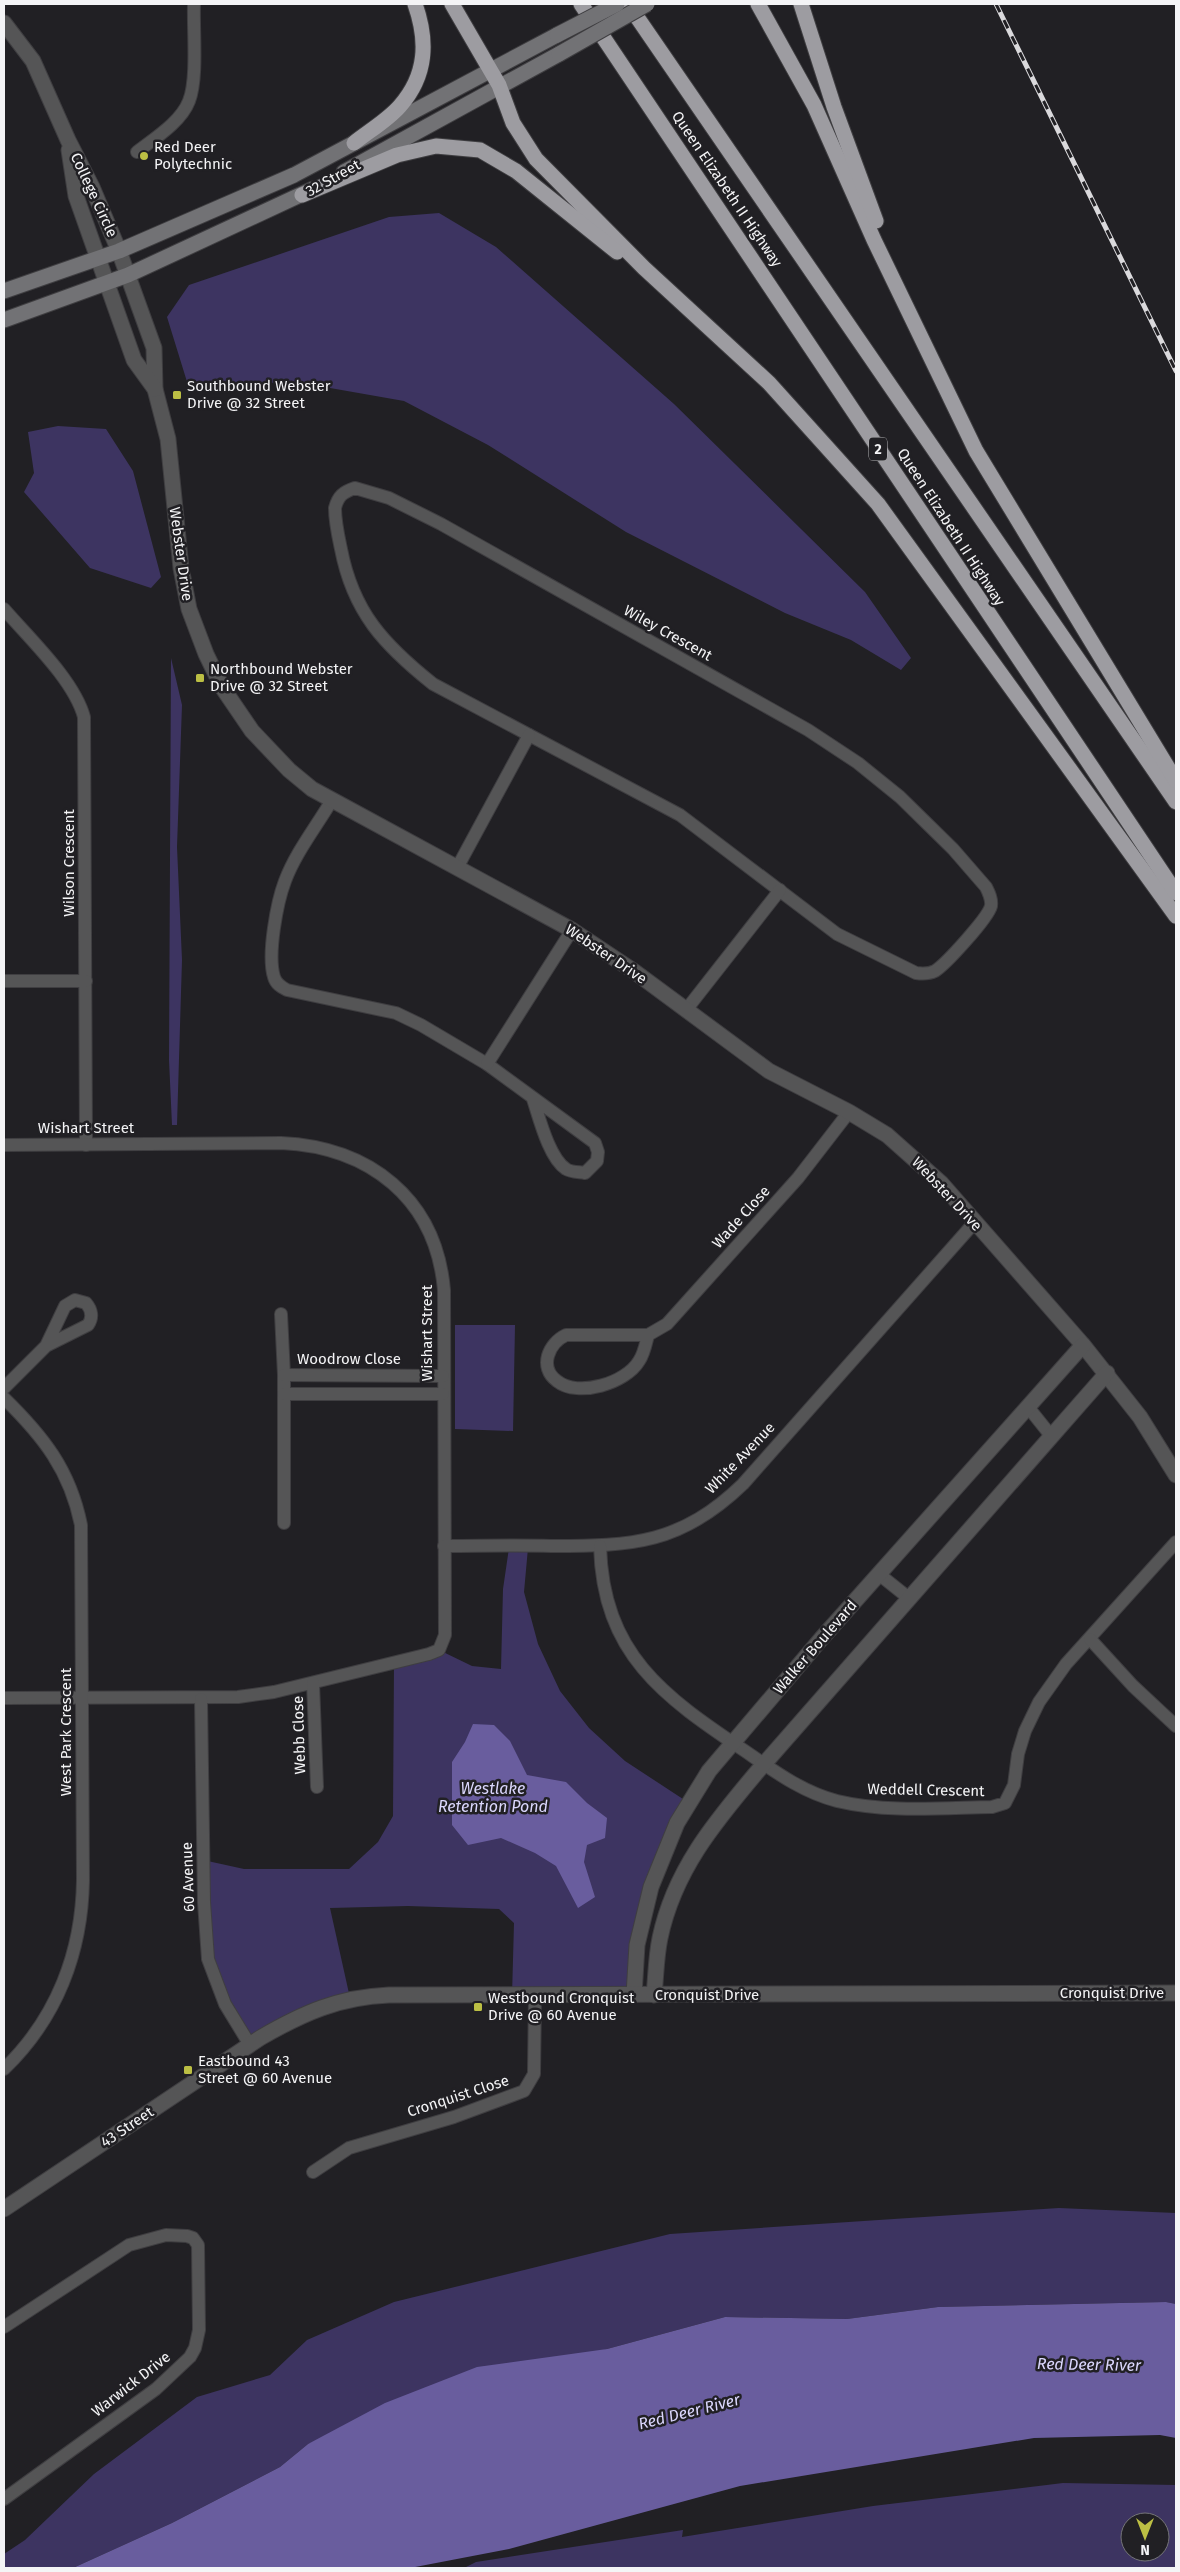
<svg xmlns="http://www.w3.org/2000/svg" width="1180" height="2572" viewBox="0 0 1180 2572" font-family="'Fira Sans',sans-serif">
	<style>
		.green { fill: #3d3461; fill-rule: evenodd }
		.water { fill: #695d9e }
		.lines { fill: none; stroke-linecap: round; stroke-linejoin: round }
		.minor-casing { stroke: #3f3e41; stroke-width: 14 }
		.tertiary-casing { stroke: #3f3e41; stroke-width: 17 }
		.secondary-casing { stroke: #3f3e41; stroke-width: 17 }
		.motorway-casing { stroke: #3f3e41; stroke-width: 17 }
		.minor { stroke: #555556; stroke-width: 12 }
		.tertiary { stroke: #555556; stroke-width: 15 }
		.secondary { stroke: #727275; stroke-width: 15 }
		.motorway { stroke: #9d9ca1; stroke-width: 15 }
		.rail-casing { stroke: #dad9dc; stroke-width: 5 }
		.rail { stroke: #212024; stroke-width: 3; stroke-dasharray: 9; stroke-linecap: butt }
		.secondary-bridge-casing { stroke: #3f3e41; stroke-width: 17; stroke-linecap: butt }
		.secondary-bridge { stroke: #727275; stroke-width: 15 }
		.poi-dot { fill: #bcbf44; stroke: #212024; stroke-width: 2 }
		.labels { text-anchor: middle; stroke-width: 5; stroke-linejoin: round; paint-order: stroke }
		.shield { fill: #212024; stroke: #b5b4b7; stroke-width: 1 }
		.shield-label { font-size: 14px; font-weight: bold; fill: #f4f4f6 }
		.poi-label { font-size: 15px; fill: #f4f4f6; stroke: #212024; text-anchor: start }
		.street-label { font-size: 15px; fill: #f4f4f6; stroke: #212024 }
		.water-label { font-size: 16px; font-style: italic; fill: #dbd7fd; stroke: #212024 }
	</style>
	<rect width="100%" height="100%" fill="#212024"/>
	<g class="green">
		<path d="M439,213l57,34 178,157 191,188 46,66 -10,12 -50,-30 -66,-27 -159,-81 -138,-87 -84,-44 -108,-19 -108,3 -21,-68 22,-32 200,-68z"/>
		<path d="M58,426l48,3 27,42 28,106 -10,11 -61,-20 -66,-76 10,-19 -6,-41z"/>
		<path d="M171,658l11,47 -5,142 5,113 -5,165h-5l-3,-65z"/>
		<path d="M455,1325h60l-2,106 -58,-2z"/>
		<path d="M509,1548h19l-4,44 14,52 22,47 29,37 36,33 61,40 -19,32 -33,162 -122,1 2,-73 -15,-14 -91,-3 -78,2 20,90 -100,47 -42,-86 -5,-99 41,9h105l29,-27 15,-26 1,-153 45,-13 33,16 29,3 2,-80z"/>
		<path d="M1059,2208l117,5v91l-10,-2 -228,5 -91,12 -122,-2 -118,32 -299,95 -28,23 -108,56 -99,45h-69v-14l21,-14 69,-66 103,-77 73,-22 37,-35 87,-38 276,-68z"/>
		<path d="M1063,2483l113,2v83h-712l12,-6 207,-32 -1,7 191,-31zM1130,2522h30v30h-30z"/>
	</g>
	<g class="water">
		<path d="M473,1724l21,1 16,16 17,34 39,7 21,21 20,15 -2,20 -18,7 -3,17 11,35 -17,11 -22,-42 -21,-13 -34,-15 -33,7 -16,-20v-63l13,-20z"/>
		<path d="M1166,2302l10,2v134l-16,-3 -126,3 -294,48 -231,63 -99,19h-337l99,-45 108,-56 28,-23 77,-41 92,-36 130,-18 118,-32 122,2 91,-12z"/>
	</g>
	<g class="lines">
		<defs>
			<g id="minor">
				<path d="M137,152c18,-14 44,-30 52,-51 9,-22 4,-72 5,-97"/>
				<path d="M355,488l34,10 52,26 367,206 50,33 42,34 53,52 33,38c3,6 6,12 5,19 -3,12 -45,58 -56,65 -6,3 -12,3 -19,2l-79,-39 -157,-119 -247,-131c-49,-39 -80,-72 -92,-135 -3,-14 -6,-27 -6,-41 3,-12 8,-16 20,-20z"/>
				<path d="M4,609c25,29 70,71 80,108l2,428"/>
				<path d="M332,800c-16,27 -36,52 -47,81 -8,21 -18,74 -11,96 2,7 7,10 13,13l109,23 25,12 66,39 108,79 3,9 -1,9 -12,12c-6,-1 -15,-1 -19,-4 -17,-11 -27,-52 -33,-70"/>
				<path d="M457,868l72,-133"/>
				<path d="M4,981h82"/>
				<path d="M686,1010l94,-120"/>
				<path d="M487,1064l85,-134"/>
				<path d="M4,1145l277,-2c88,4 155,55 163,147l1,345 -6,15 -10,4 -155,38 -36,5 -234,1"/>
				<path d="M281,1314l3,61v148"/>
				<path d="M648,1335c-2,8 -4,19 -9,26 -13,22 -61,37 -82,20 -19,-14 -8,-38 9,-46h82l19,-11 131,-146 51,-66"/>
				<path d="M284,1375l159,1"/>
				<path d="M4,1388l42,-42 42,-21c5,-7 4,-15 -2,-22l-11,-3 -10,6 -19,40"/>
				<path d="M284,1394h159"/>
				<path d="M4,1398c39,38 66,72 77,127l2,355c-1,72 -26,138 -79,189"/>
				<path d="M1028,1407l24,30"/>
				<path d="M444,1546c36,0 71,-1 107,0 82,0 130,-2 192,-62l231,-261"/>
				<path d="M600,1546c3,108 63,150 145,205 29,20 57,41 92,50 50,12 104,7 155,6l13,-4 9,-18 4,-31 7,-23 14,-29 27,-38 110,-122"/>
				<path d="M880,1575l30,24"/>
				<path d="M1090,1639l43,47 43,40"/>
				<path d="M313,1683l4,104"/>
				<path d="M201,1699l3,203 4,57 17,45 25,41"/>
				<path d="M313,2172l36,-24 105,-31 70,-26 10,-17 1,-78"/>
				<path d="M4,2327l125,-82 37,-10 21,1 6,2 5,7 1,85 -4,18 -5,9 -34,32 -152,110"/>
			</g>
			<g id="tertiary">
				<path d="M4,23l29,38 35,79 24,47 27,64 35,97 1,41 13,50 13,129 8,41 17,45 16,33 30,44 37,39 23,19 260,141 63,42 134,99 80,41 38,23 54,48 142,162 57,72 36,58"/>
				<path d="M69,150l7,46 58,164 21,29"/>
				<path d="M634,1995l3,-50 14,-58 26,-64 32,-52 112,-132 262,-294"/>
				<path d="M654,1995c2,-19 2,-38 6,-57 14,-67 54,-115 97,-166l350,-399"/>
				<path d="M4,2209l256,-171c43,-25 79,-41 129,-43l787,-2"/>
			</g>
			<g id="secondary">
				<path d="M344,172l215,-118"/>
				<path d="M4,291l115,-40 175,-76 263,-140"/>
				<path d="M4,320l124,-45 185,-86"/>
			</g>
			<g id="motorway">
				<path d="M452,4l47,81 14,38 23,36 108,109 125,115 109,121 298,412"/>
				<path d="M581,4c200,295 395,594 595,889"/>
				<path d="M628,4l548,798"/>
				<path d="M758,4l56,101 60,135 102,211 200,330"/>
				<path d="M801,4l33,103 42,114"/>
				<path d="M354,143c15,-12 34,-23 46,-37 27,-31 28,-65 15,-102"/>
				<path d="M302,195l95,-40 39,-9 44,4 36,21 101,81"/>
			</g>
		</defs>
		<use href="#minor" class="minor-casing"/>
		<use href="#tertiary" class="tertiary-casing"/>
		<use href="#secondary" class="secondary-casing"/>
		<use href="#motorway" class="motorway-casing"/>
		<use href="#minor" class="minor"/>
		<use href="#tertiary" class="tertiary"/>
		<use href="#secondary" class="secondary"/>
		<use href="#motorway" class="motorway"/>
		<defs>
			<path id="rail" d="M996,4l180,367"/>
		</defs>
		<use href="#rail" class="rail-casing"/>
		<use href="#rail" class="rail"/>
		<defs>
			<g id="secondary-bridge">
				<path d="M557,35l60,-31"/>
				<path d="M559,54l88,-50"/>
			</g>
		</defs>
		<use href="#secondary-bridge" class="secondary-bridge-casing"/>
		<use href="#secondary-bridge" class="secondary-bridge"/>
	</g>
	<g class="poi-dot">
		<circle cx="144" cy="156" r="5"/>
		<rect x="172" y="390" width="10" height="10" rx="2.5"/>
		<rect x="195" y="673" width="10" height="10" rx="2.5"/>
		<rect x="473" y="2002" width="10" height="10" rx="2.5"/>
		<rect x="183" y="2065" width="10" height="10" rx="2.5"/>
	</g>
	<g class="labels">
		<rect class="shield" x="869" y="437.5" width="18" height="23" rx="4"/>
		<g class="shield-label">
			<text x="878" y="454">2</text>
		</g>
		<g class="poi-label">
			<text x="154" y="152">Red Deer<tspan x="154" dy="17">Polytechnic</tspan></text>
			<text x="187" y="391">Southbound Webster<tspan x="187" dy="17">Drive @ 32 Street</tspan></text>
			<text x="210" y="674">Northbound Webster<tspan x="210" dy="17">Drive @ 32 Street</tspan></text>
			<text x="488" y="2003">Westbound Cronquist<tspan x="488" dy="17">Drive @ 60 Avenue</tspan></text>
			<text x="198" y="2066">Eastbound 43<tspan x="198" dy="17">Street @ 60 Avenue</tspan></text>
		</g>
		<g class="street-label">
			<text transform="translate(333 178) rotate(-29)" y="5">32 Street</text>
			<text transform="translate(727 189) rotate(56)" y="5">Queen Elizabeth II Highway</text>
			<text transform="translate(94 195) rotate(65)" y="5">College Circle</text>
			<text transform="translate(951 527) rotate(57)" y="5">Queen Elizabeth II Highway</text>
			<text transform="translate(181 554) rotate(82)" y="5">Webster Drive</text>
			<text transform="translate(668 633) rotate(29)" y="5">Wiley Crescent</text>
			<text transform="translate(69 863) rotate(-90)" y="5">Wilson Crescent</text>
			<text transform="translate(606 954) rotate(34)" y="5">Webster Drive</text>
			<text x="86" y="1133">Wishart Street</text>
			<text transform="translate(947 1194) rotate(47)" y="5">Webster Drive</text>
			<text transform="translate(741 1217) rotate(-48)" y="5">Wade Close</text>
			<text transform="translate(427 1333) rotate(-90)" y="5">Wishart Street</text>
			<text x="349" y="1364">Woodrow Close</text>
			<text transform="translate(740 1458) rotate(-46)" y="5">White Avenue</text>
			<text transform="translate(815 1647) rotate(-49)" y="5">Walker Boulevard</text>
			<text transform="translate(66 1732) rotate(-90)" y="5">West Park Crescent</text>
			<text transform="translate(299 1735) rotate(-92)" y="5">Webb Close</text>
			<text transform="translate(926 1790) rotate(1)" y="5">Weddell Crescent</text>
			<text transform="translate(188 1877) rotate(-92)" y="5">60 Avenue</text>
			<text x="1112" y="1998">Cronquist Drive</text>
			<text x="707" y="2000">Cronquist Drive</text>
			<text transform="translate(458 2096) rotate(-18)" y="5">Cronquist Close</text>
			<text transform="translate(127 2127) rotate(-34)" y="5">43 Street</text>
			<text transform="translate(131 2384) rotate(-38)" y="5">Warwick Drive</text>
		</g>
		<g class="water-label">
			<text x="493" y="1794">Westlake<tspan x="493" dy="18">Retention Pond</tspan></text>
			<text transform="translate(1089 2364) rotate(1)" y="6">Red Deer River</text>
			<text transform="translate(689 2411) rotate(-14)" y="6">Red Deer River</text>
		</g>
	</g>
	<rect width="1180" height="2572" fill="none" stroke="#f4f4f6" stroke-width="10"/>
	<g transform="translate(1145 2537) rotate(180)"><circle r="24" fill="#212024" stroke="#757578"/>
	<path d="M0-4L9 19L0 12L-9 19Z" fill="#bcbf44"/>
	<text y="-8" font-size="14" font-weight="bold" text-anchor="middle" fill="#f4f4f6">N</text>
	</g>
</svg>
